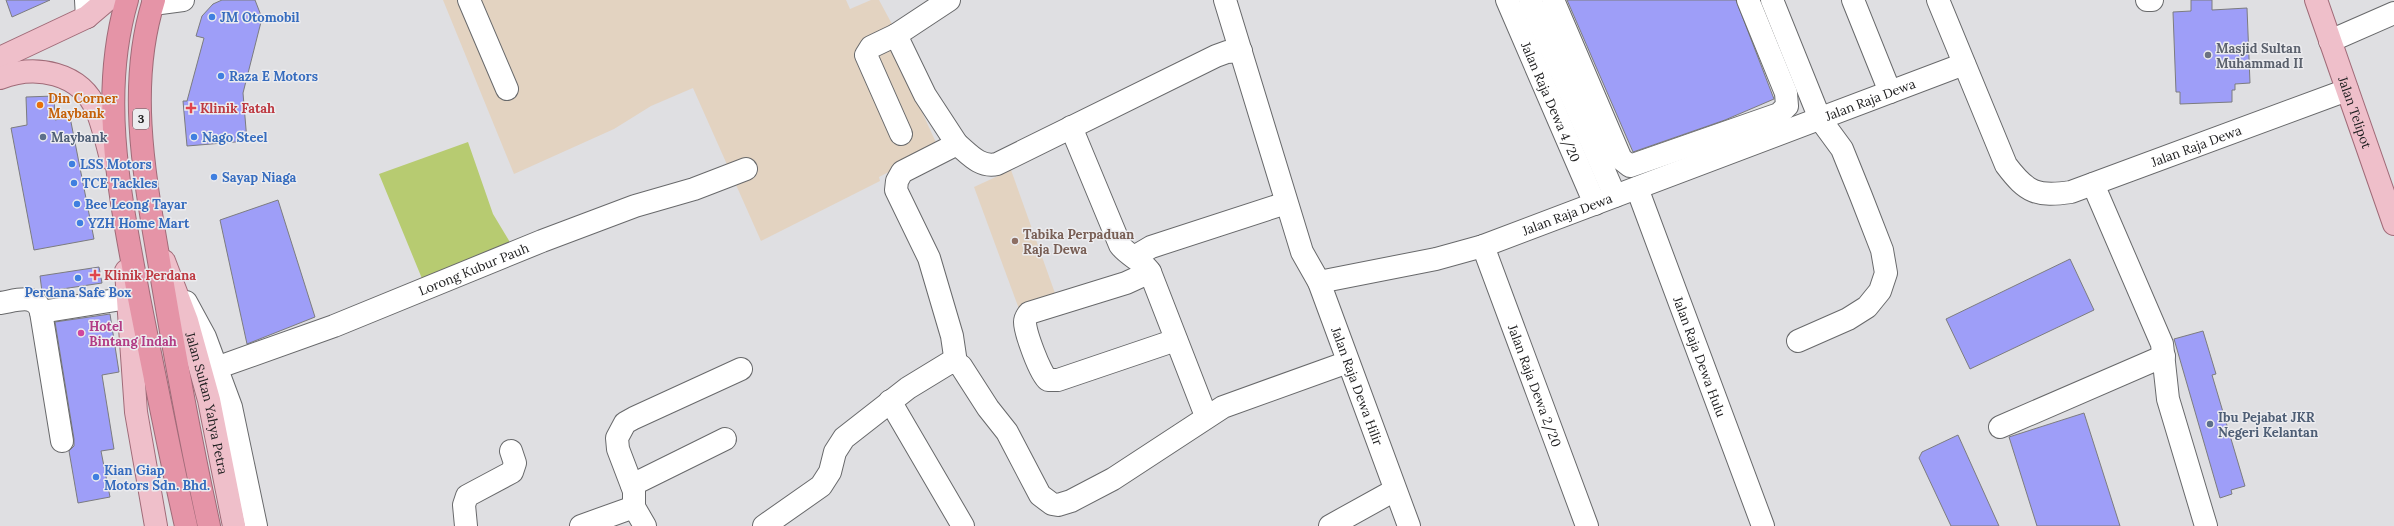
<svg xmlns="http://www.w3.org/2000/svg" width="2394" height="526" viewBox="0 0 2394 526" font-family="Lora,serif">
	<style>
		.education { fill: #e3d3c1 }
		.green { fill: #b7cb71 }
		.building { fill: #9e9ef8; stroke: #7c7c7f }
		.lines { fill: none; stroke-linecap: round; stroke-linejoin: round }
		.minor-casing { stroke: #68696b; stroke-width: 24 }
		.major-casing { stroke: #a06b78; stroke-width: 24 }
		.highway-casing { stroke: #a06b78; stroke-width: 24 }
		.minor { stroke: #fff; stroke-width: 22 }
		.major { stroke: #efbfca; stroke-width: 22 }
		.highway { stroke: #e594a7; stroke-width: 22 }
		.shop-dot { fill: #3f7fe0; stroke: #ececef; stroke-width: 1.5 }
		.worship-dot { fill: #6b7280; stroke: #ececef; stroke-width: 1.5 }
		.food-dot { fill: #e8710a; stroke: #ececef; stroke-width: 1.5 }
		.health-dot { fill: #e0444e; stroke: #ececef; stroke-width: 1.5 }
		.service-dot { fill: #5c6f8a; stroke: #ececef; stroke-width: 1.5 }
		.education-dot { fill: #8d6e63; stroke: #ececef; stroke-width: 1.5 }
		.hotel-dot { fill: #d1479c; stroke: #ececef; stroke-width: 1.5 }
		.labels { text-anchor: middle; stroke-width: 3; stroke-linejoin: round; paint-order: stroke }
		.shield { fill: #ececef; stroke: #5d5d5f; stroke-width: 1 }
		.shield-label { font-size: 12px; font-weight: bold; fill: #202021 }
		.shop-label { font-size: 13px; font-weight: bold; fill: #366cbe; stroke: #ececef; text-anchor: start }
		.worship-label { font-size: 13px; font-weight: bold; fill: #5b616d; stroke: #ececef; text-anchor: start }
		.food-label { font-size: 13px; font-weight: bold; fill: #c56008; stroke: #ececef; text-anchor: start }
		.street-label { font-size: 13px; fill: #202021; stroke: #ececef }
		.health-label { font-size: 13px; font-weight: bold; fill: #be3a42; stroke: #ececef; text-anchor: start }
		.service-label { font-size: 13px; font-weight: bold; fill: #4e5e75; stroke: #ececef; text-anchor: start }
		.education-label { font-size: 13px; font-weight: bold; fill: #785e54; stroke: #ececef; text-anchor: start }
		.hotel-label { font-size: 13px; font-weight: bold; fill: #b23c85; stroke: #ececef; text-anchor: start }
	</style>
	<rect width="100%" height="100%" fill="#dfdfe2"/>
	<g class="education">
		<path d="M443,0h403l4,9 21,-9h8l14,26 -7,7 52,114 -59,30 1,4 -119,60 -68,-153 -42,18 -37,23 -100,45z"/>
		<path d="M1011,170l45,126 -37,13 -45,-122z"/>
	</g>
	<path class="green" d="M468,142l25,72 18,30 -88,37 -44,-107z"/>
	<g class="building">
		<path d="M6,0h44l-38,17z"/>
		<path d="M222,0h33l7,18 -19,75 4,48 -60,5 -4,-45h4l17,-63 -8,-2 6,-20 11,-12z"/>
		<path d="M1567,0h169l38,99 -49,21 -92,32z"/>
		<path d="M2191,0h21v10l35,-2 3,75 -15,1v6h-3v12l-52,2v-12h-4l-3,-80 18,-1z"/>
		<path d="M54,96l1,24 15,-3 24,122 -60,11 -23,-122 16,-3 -1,-28z"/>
		<path d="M278,200l37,117 -68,27 -27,-124z"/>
		<path d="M2070,259l24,51 -124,59 -24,-50z"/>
		<path d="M99,267l3,16 -60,9 -2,-16z"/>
		<path d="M110,314l9,58 -17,3 12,74 -13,2 9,46 -32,6 -9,-52 5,-5v-7l-19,-117z"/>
		<path d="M2203,331l13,43 -4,1 33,111 -14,4 1,4 -12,4 -46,-159z"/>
		<path d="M2084,413l36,113h-83l-28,-89z"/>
		<path d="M1958,435l41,91h-48l-32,-68 3,-6z"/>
	</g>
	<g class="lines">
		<defs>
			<g id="minor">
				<path d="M86,0l1,17"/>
				<path d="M469,0l38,89"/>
				<path d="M949,0l-53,35 29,60 32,49"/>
				<path id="s1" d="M1225,0l77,252 17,30 90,244"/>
				<path id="s2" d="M1507,0l88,204"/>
				<path d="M1530,0l85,196"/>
				<path d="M1553,0l68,159 9,7 149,-52 8,-8 -1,-13 -38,-93"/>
				<path d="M1772,0l48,119 22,30 19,47 21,54 4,23 -6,18 -13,16 -19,12 -50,22"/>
				<path d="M1853,0l37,92"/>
				<path id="s3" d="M1938,0l68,165c21,28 31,32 65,27l276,-102"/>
				<path d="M2147,0h5"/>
				<path d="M153,4l30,-4"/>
				<path d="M896,35l-25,12 -5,8 35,79"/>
				<path d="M2330,41l64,-28"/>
				<path d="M1071,127l49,118c8,11 22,15 30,27l56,144"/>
				<path d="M2093,184l69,160 6,55 38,127"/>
				<path id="s4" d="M1637,188l126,338"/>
				<path id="s5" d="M1483,246l104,280"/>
				<path d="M1134,257l17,-10 135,-44"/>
				<path d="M1150,272l-24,11 -97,30c-2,3 -4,5 -4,9 0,10 15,52 23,58h10l118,-40"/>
				<path id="s6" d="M1319,282l117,-23 47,-13 481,-182"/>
				<path d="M186,302l19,35 26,70 25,119"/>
				<path d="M0,303c15,-2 36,-11 41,9l87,-14"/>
				<path d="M41,312l21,129"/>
				<path d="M956,363l-4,-27 -23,-78 -33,-68 1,-9 5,-9 55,-28c12,10 23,24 40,20l219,-108 11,-4 14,-1"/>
				<path id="s7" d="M216,368l118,-42 208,-85 93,-35 59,-17 52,-20"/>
				<path d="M890,401l73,125"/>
				<path d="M2000,427l164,-71"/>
				<path d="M632,485l93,-46"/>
				<path d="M466,526l-2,-21 3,-9 45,-24 3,-9 -4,-12"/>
				<path d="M581,526l53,-19"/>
				<path d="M645,526l-11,-19v-16l-16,-42 -1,-11 8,-15 9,-5 107,-49"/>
				<path d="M764,526l57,-40 9,-14 5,-20 9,-14 64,-50 41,-25h7l5,3 27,42 19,24 33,63 12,9 6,1 13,-4 42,-22 110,-72 125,-45"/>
				<path d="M1330,526l65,-36"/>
			</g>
			<g id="major">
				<path id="s8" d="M2316,0l78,224"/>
				<path d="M0,58l87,-41 20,-17"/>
				<path d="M0,78c35,-14 81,-6 97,33 6,15 10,32 14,48"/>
				<path id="s9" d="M164,261l23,60 22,79 25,126"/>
				<path d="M126,271l10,141 20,114"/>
			</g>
			<g id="highway">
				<path d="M127,0c-29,99 -6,200 12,298 15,76 30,152 47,228"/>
				<path d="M154,0c-29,91 -7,188 8,279 14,83 29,165 47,247"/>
			</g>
		</defs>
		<use href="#minor" class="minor-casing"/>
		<use href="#major" class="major-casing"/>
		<use href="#highway" class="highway-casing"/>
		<use href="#minor" class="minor"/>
		<use href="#major" class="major"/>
		<use href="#highway" class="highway"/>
	</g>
	<g class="shop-dot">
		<circle cx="212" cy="17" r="4"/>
		<circle cx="221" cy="76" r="4"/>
		<circle cx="194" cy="137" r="4"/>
		<circle cx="72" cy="164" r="4"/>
		<circle cx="214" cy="177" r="4"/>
		<circle cx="74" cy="183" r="4"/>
		<circle cx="77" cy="204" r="4"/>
		<circle cx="80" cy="223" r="4"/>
		<circle cx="78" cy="278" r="4"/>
		<circle cx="96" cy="477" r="4"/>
	</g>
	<circle class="worship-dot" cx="2208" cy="55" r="4"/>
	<circle class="food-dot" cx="40" cy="105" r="4"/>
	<g class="health-dot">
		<path d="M189 102h4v4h4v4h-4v4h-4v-4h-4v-4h4z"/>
		<path d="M93 269h4v4h4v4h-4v4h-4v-4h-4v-4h4z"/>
	</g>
	<g class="service-dot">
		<circle cx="43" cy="137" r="4"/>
		<circle cx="2210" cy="424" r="4"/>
	</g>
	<circle class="education-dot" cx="1015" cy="241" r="4"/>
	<circle class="hotel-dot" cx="81" cy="333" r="4"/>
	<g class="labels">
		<rect class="shield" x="133" y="109" width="16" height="20" rx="3"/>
		<g class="shield-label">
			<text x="141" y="123">3</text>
		</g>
		<g class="shop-label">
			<text x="220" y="22">JM Otomobil</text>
			<text x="229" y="81">Raza E Motors</text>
			<text x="202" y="142">Nago Steel</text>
			<text x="80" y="169">LSS Motors</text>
			<text x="222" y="182">Sayap Niaga</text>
			<text x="82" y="188">TCE Tackles</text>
			<text x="85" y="209">Bee Leong Tayar</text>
			<text x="88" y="228">YZH Home Mart</text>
			<text x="78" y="297" text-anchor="middle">Perdana Safe Box</text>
			<text x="104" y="475">Kian Giap<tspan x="104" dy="15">Motors Sdn. Bhd.</tspan></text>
		</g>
		<g class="worship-label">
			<text x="2216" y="53">Masjid Sultan<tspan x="2216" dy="15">Muhammad II</tspan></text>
		</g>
		<g class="food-label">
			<text x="48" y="103">Din Corner<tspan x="48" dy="15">Maybank</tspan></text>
		</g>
		<g class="street-label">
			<text dy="5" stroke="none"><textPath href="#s6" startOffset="582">Jalan Raja Dewa</textPath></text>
			<text dy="5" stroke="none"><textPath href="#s2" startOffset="111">Jalan Raja Dewa 4/20</textPath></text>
			<text dy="5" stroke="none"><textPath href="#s8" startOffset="119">Jalan Telipot</textPath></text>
			<text dy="5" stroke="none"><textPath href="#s3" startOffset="388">Jalan Raja Dewa</textPath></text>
			<text dy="5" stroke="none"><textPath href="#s6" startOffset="258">Jalan Raja Dewa</textPath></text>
			<text dy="5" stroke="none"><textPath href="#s7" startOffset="276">Lorong Kubur Pauh</textPath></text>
			<text dy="5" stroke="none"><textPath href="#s4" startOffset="180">Jalan Raja Dewa Hulu</textPath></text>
			<text dy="5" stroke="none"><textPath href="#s1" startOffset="409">Jalan Raja Dewa Hilir</textPath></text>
			<text dy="5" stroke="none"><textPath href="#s5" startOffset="149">Jalan Raja Dewa 2/20</textPath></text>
			<text dy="5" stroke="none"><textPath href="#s9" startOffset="149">Jalan Sultan Yahya Petra</textPath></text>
		</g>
		<g class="health-label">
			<text x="200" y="113">Klinik Fatah</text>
			<text x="104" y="280">Klinik Perdana</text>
		</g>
		<g class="service-label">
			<text x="51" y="142">Maybank</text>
			<text x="2218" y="422">Ibu Pejabat JKR<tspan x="2218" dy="15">Negeri Kelantan</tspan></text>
		</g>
		<g class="education-label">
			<text x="1023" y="239">Tabika Perpaduan<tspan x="1023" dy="15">Raja Dewa</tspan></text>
		</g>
		<g class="hotel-label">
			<text x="89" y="331">Hotel<tspan x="89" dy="15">Bintang Indah</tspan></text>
		</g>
	</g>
</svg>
